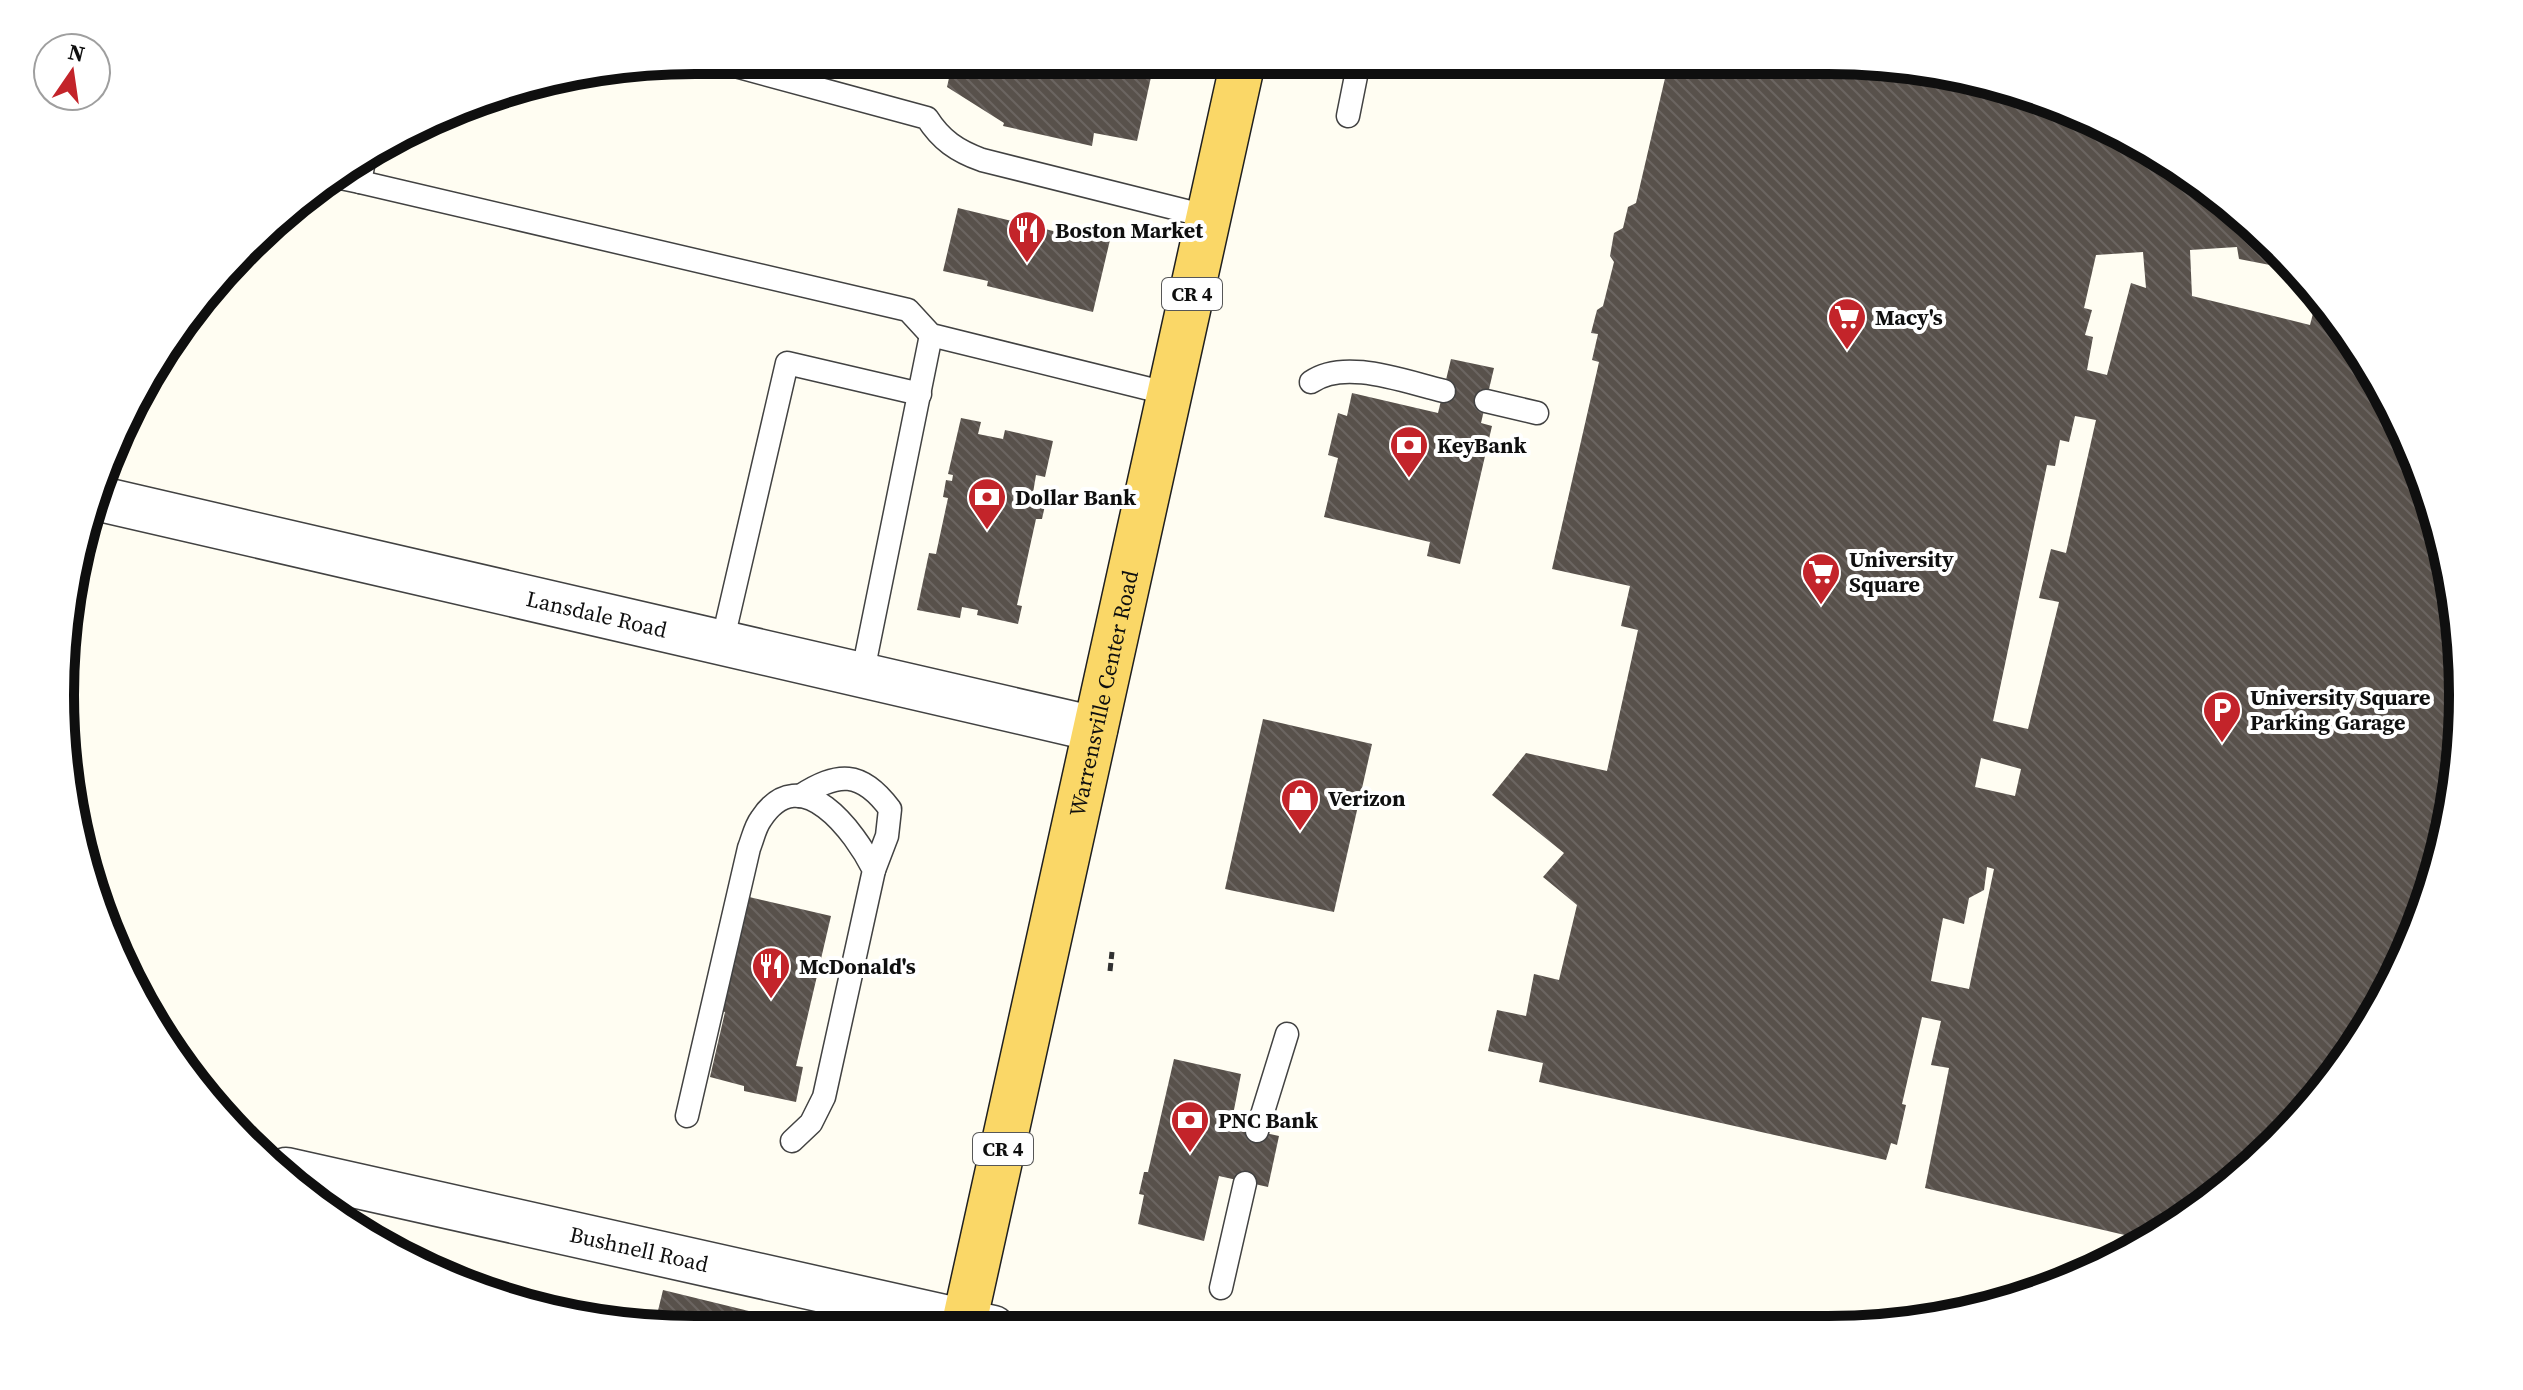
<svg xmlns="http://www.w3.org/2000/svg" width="2523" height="1390" viewBox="0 0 2523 1390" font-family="'Source Serif 4',serif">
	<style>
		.building { fill: url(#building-back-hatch); fill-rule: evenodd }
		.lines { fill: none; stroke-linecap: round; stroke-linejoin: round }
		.service-casing { stroke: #424242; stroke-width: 25 }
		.minor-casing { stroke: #424242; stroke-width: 47 }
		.primary-casing { stroke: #202020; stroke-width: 47 }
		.path { stroke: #313131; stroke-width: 5; stroke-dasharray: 8 4; stroke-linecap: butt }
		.service { stroke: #fff; stroke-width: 22 }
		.minor { stroke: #fff; stroke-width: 44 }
		.primary { stroke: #fad767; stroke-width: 44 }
		.labels { text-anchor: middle; stroke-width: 8; stroke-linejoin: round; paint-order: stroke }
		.shield { fill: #fff; stroke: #575757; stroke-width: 2 }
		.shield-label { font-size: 20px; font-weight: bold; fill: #0f0f0f }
		.poi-label { font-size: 22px; font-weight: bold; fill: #0f0f0f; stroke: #fff; text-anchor: start }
		.street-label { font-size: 22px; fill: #0f0f0f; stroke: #fff }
		.rim { fill: none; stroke: #0f0f0f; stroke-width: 10 }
	</style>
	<defs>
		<pattern id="building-back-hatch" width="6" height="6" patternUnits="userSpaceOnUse" patternTransform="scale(2)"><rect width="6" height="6" fill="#58514b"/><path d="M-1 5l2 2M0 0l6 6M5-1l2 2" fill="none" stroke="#6b6561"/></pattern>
	</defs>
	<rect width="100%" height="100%" fill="#fffdf2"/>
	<g class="building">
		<path d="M953,60l210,1 -4,18 -8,-2 -14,64 -43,-8 -2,13 -89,-20 1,-3 -57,-36z"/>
		<path d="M1398,61h57l-2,11z"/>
		<path d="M1669,61h200l124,21 152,63 101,72 50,53 -57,-11 -2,-12 -47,3 2,46 118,29 8,-31 13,14 66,106 44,116 21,123 -4,124 -29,122 -51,113 -73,102 -124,109 -35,17 -221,-52 24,-120 -18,-3 10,-44 -19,-4 -20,87 4,1 -9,40 -6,-2 -5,17 -347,-78 4,-19 -55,-12 9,-41 29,6 8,-42 25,6 18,-75 -34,-28 21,-24 -72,-58 34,-42 81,18 31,-141 -17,-4 9,-40 -78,-17 47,-207 -7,-2 6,-26 -7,-1 6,-23 6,-4 11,-44 -4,-6 4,-23 9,-5 5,-21 8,-4zM2143,252l3,36 -15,-5 -24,92 -20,-5 6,-33 -8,-2 7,-25 -8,-2 12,-53zM2075,416l21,4 -30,133 -15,-4 -12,49 20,4 -31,127 -35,-8 54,-256 8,1 5,-26 9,2zM1981,758l40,11 -6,27 -40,-9zM1987,867l7,2 -25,120 -38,-8 12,-63 21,6 5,-26 15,-8z"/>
		<path d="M958,208l120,29 1,-5 31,8 -17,72 -106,-26 1,-5 -45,-10z"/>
		<path d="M1451,359l43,9 -13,55 11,3 -32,138 -33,-8 3,-14 -106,-25 14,-59 -10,-3 10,-42 9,3 5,-23 86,20z"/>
		<path d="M961,418l20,4 -3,12 25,5 2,-9 48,11 -8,36 -9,-2 -4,24 14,2 -4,18h-6l-19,86 5,1 -4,18 -41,-9 1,-5 -16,-3 -2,11 -43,-8 12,-57 7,1 12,-56 -5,-1 3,-17 6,1 1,-6 -5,-1z"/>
		<path d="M1263,719l109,25 -38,168 -109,-23z"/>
		<path d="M745,896l86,20 -35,150 7,1 -7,35 -52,-11v-5l-34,-9 15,-65 -7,-1z"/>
		<path d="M1174,1059l67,15 -10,51 48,11 -11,51 -49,-11 -15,65 -66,-17 6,-29 -5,-1 5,-22h4z"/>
		<path d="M663,1290l94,23 -4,15 -99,1 -21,-4 2,-6 20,4z"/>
	</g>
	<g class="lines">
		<defs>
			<g id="service">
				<path d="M713,60l214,58c14,22 30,33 55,42l228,57"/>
				<path d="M1348,116l11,-55"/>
				<path d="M336,177l24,5 4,-21"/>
				<path d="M360,182l548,128 23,25 239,59"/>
				<path d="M1311,382c34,-24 94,0 133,9"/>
				<path d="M1486,401l51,12"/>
				<path d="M722,643l65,-280 133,31"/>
				<path d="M862,676l69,-341"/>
				<path d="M800,796c38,-24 61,-26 90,13l-3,27 -13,34"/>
				<path d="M687,1116l62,-268c4,-10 6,-21 12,-29 40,-61 94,13 113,51l-50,227 -13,26 -19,18"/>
				<path d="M1257,1131l30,-97"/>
				<path d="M1221,1288l24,-105"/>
			</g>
			<g id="minor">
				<path id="s1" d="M96,498l999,231"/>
				<path id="s2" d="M286,1170l707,158"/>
			</g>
			<g id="primary">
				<path id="s3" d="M963,1328l280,-1267"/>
			</g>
		</defs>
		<use href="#service" class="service-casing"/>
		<use href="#minor" class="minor-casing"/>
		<use href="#primary" class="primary-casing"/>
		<path class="path" d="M1110,971l2,-19"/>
		<use href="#service" class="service"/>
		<use href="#minor" class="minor"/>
		<use href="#primary" class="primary"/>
	</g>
	<defs>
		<symbol id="restaurant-pin" viewBox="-11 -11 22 30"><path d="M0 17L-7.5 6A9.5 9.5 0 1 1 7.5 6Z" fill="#c3242a" stroke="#fff"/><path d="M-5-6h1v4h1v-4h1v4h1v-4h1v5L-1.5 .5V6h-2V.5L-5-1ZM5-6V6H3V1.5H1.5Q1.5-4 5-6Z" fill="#fff"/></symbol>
		<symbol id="supermarket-pin" viewBox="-11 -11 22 30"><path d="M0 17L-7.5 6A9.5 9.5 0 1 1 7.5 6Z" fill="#c3242a" stroke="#fff"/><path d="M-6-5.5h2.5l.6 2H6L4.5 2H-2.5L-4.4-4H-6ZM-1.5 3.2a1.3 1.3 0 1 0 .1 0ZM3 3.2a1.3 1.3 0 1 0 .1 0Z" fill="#fff"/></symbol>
		<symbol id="bank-pin" viewBox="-11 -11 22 30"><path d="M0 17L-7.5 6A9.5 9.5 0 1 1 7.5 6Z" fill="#c3242a" stroke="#fff"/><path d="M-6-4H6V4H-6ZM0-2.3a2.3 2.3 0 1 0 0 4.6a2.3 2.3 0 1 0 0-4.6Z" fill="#fff"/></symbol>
		<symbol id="parking-pin" viewBox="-11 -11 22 30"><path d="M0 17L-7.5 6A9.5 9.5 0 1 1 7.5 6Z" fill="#c3242a" stroke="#fff"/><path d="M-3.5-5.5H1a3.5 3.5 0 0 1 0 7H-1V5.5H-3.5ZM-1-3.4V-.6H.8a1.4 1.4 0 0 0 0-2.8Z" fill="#fff"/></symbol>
		<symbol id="shop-pin" viewBox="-11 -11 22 30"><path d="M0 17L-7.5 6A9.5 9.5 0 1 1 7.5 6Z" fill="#c3242a" stroke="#fff"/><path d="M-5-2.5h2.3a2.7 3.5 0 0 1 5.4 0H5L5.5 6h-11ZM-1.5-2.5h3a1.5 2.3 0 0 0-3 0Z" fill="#fff"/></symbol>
	</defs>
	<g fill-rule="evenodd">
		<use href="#restaurant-pin" x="1005" y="208" width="44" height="60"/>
		<use href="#supermarket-pin" x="1825" y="295" width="44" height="60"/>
		<use href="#bank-pin" x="1387" y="423" width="44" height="60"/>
		<use href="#bank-pin" x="965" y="475" width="44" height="60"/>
		<use href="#supermarket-pin" x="1799" y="550" width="44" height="60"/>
		<use href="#parking-pin" x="2200" y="688" width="44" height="60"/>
		<use href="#shop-pin" x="1278" y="776" width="44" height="60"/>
		<use href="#restaurant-pin" x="749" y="944" width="44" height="60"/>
		<use href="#bank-pin" x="1168" y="1098" width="44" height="60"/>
	</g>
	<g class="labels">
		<g class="shield">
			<rect x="1162" y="278" width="60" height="32" rx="6"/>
			<rect x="973" y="1133" width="60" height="32" rx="6"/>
		</g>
		<g class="shield-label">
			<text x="1192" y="301">CR 4</text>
			<text x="1003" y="1156">CR 4</text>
		</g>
		<g class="poi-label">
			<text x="1055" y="238">Boston Market</text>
			<text x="1875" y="325">Macy's</text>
			<text x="1437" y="453">KeyBank</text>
			<text x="1015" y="505">Dollar Bank</text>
			<text x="1849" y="567">University<tspan x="1849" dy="25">Square</tspan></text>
			<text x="2250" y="705">University Square<tspan x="2250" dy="25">Parking Garage</tspan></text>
			<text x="1328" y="806">Verizon</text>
			<text x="799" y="974">McDonald's</text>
			<text x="1218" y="1128">PNC Bank</text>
		</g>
		<g class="street-label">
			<text dy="8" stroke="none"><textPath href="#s1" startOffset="514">Lansdale Road</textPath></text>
			<text dy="8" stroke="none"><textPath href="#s3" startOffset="650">Warrensville Center Road</textPath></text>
			<text dy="8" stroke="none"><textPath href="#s2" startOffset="362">Bushnell Road</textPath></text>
		</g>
	</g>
	<path d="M0 0H2523V1390H0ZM695 74H1828A621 621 0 0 1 2449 695V695A621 621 0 0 1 1828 1316H695A621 621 0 0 1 74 695V695A621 621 0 0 1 695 74Z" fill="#fff" fill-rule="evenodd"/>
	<path class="rim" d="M695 74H1828A621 621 0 0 1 2449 695V695A621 621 0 0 1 1828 1316H695A621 621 0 0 1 74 695V695A621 621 0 0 1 695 74Z"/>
	<g transform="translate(72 72) rotate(13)"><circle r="38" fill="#ffffff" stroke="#9f9f9f" stroke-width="2"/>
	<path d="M0-6L14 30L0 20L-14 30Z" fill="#c3242a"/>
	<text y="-12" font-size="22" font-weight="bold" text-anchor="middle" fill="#0f0f0f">N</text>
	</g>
</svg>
